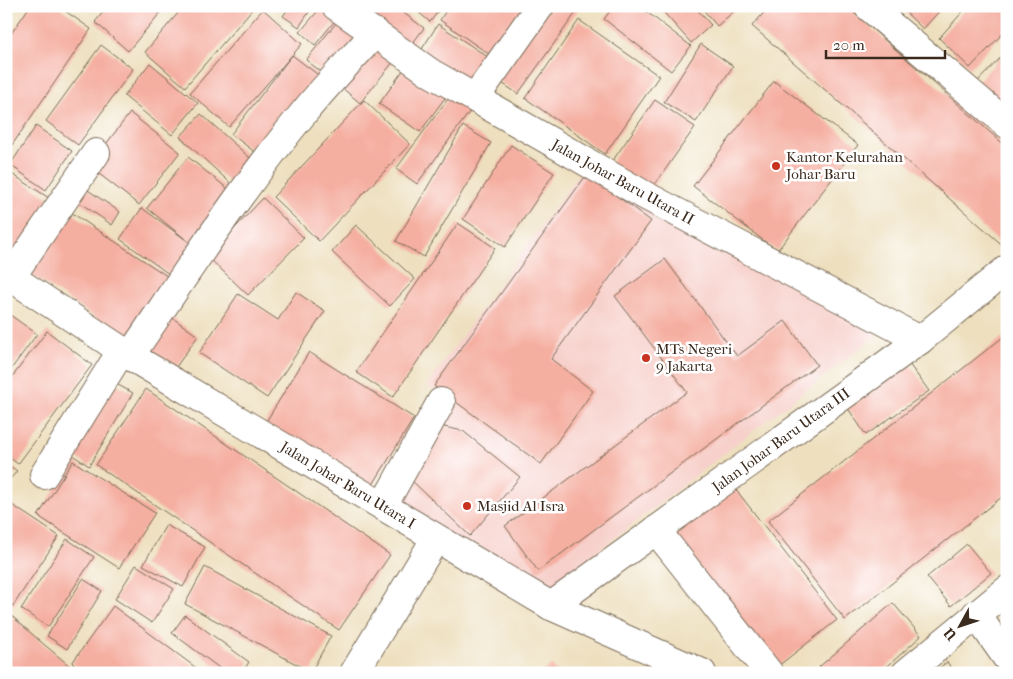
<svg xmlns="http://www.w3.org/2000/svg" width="1013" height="679" viewBox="0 0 1013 679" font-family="'IM FELL French Canon',serif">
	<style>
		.built { fill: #f7d0cb }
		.building { fill: #f5afa1 }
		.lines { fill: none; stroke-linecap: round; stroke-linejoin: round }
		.minor-casing { stroke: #7a6a56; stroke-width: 30 }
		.minor { stroke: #fff; stroke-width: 28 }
		.poi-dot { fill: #c8321e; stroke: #fff; stroke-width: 2 }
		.labels { text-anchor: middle; stroke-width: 5; stroke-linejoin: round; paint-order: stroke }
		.poi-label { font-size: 15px; fill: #3b2a1e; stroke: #fff; text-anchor: start }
		.street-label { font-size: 15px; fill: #3b2a1e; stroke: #fff }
	</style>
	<rect width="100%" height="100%" fill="#fff"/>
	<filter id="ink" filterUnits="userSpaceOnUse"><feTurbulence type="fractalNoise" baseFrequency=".02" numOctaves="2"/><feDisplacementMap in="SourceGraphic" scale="10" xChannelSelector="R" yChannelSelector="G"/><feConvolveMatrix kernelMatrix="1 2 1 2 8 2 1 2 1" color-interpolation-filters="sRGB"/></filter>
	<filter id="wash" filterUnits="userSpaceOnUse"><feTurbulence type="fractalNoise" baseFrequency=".0096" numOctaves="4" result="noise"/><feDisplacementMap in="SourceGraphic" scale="20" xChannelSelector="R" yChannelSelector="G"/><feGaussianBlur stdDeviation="1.12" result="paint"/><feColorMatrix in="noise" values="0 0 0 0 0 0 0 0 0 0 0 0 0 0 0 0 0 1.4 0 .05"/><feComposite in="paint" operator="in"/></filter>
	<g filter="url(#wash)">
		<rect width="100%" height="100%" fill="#eee0bf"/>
		<path class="built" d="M583,168l298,164 -336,260 -173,-96 63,-104 -8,-7z"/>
		<g id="blocks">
			<g class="building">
				<path d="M30,6h28l33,23 -85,125v-113z"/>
				<path d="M108,6h58l-38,45 -33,-29z"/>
				<path d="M184,6h71l-70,81 -40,-35z"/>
				<path d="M290,6h23l-14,21 -16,-11z"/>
				<path d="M322,6h5l12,10 -24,29 -15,-13z"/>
				<path d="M351,6h43l30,22 -15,20z"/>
				<path d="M411,6h31l-12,16z"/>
				<path d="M449,6h79l-35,51 -53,-37z"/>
				<path d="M543,6l37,1 -62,87 -25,-17z"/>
				<path d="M614,6h25l52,40 -20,25 -67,-52z"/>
				<path d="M658,6h36l17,19 -20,18z"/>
				<path d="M700,6h40l-23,20z"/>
				<path d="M770,6h76l161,141v102l-255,-223z"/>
				<path d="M899,6h45l-21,23z"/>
				<path d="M968,6h39v23l-37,39 -31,-30z"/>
				<path d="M263,9l39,35 -73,83 -39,-34z"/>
				<path d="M341,17l26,21 -35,42 -26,-20z"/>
				<path d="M579,20l80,56 -54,78 -80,-56z"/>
				<path d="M438,24l53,35 -19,27 -52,-34z"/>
				<path d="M369,40l25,21 -34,42 -25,-21z"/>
				<path d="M701,44l32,22 -37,56 -32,-20z"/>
				<path d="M101,45l32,24 -55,76 -32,-24z"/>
				<path d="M1007,51v59l-29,-29z"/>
				<path d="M292,55l33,25 -61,79 -33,-25z"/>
				<path d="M409,62l41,29 -30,41 -41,-28z"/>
				<path d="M150,63l48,40 -26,32 -48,-39z"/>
				<path d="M774,81l84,64 -81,106 -84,-65z"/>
				<path d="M453,92l20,15 -56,77 -21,-15z"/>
				<path d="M364,100l46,44 -91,97 -46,-44z"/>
				<path d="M655,100l40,27 -44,63 -40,-27z"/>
				<path d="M130,113l50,39 -41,53 -50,-39z"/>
				<path d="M201,114l58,52 -21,24 -58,-53z"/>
				<path d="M36,126l36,25 -26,39 -36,-25z"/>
				<path d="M463,126l28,17 -67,114 -28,-16z"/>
				<path d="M511,145l43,28 -49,74 -42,-28z"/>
				<path d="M188,157l50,40 -62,82 -56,-40 22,-31 47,34 -42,-34z"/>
				<path d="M6,170l46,30 -42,62 -4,-3z"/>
				<path d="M587,174l64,47 -100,138 42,32 -52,73 -107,-78z"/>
				<path d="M82,186l38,26 -8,13 -39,-27z"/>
				<path d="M263,198l41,40 -56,57 -40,-38z"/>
				<path d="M66,209l110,73 -41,62 -111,-74z"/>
				<path d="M458,223l37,25 -102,149 -37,-25z"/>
				<path d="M356,225l59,54 -25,27 -58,-54z"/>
				<path d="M665,259l72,97 48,-35 32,44 -279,206 -33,-45 182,-134 -72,-96z"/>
				<path d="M296,292l29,19 -58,87 -68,-45 39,-59 40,26z"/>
				<path d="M6,312l31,22 -31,42z"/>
				<path d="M167,314l31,22 -27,38 -30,-22z"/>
				<path d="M47,331l45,34 -74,99 -12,-9v-70z"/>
				<path d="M1007,334v159l-162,127 -77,-99z"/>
				<path d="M309,352l105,66 -45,73 -105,-66z"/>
				<path d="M909,364l20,27 -63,44 -19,-28z"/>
				<path d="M107,379l26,14 -44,73 -24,-16z"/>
				<path d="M146,389l244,166 -51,75 -243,-165z"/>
				<path d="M435,425l28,6 57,46 -50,59 -63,-60z"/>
				<path d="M73,461l82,52 -36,55 -81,-52z"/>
				<path d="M6,463l11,8 -11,13z"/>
				<path d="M734,487l103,133 -64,50 -103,-133z"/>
				<path d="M6,501l53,35 -46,70 -7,-5z"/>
				<path d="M166,525l39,22 -22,40 -40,-22z"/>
				<path d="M67,539l27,18 -46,70 -27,-18z"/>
				<path d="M967,544l24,29 -40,33 -24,-29z"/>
				<path d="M136,565l38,24 -22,34 -37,-24z"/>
				<path d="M205,567l126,69 -20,36 -126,-68z"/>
				<path d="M83,579l19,12 -35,58 -20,-13z"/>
				<path d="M893,603l28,33 -41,37h-56l-5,-6z"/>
				<path d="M113,606l86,64 -2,3h-112l-13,-10z"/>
				<path d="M6,611l34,30 38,32h-72z"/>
				<path d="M185,615l64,47 -7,11h-16l-54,-40z"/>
				<path d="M947,662l8,11h-22z"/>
				<path d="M552,665l6,8h-17z"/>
			</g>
		</g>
	</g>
	<g filter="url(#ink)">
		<use href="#blocks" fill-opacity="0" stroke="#7a6a56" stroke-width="1"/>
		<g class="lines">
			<defs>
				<g id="minor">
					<path d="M336,6l95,67 215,123 274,144"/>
					<path d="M868,6l139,118"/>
					<path d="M475,98l65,-92"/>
					<path d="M6,274l124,82 421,250 151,67"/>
					<path d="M11,277l85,-124"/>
					<path d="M130,356c57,-84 112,-169 176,-246 22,-27 46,-51 69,-77"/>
					<path d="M44,475l78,-125"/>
					<path d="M383,506l58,-104"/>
					<path d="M656,530l113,143"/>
					<path d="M551,606l369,-266 87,-71"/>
					<path d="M976,614l31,44"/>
					<path d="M354,673l82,-135"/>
					<path d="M906,673l101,-83"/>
				</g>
			</defs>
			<use href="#minor" class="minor-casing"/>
			<use href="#minor" class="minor"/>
		</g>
	</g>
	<g class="poi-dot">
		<circle cx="776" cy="166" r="5"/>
		<circle cx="646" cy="358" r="5"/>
		<circle cx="467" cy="506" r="5"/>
	</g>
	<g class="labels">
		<g class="poi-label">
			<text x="786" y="162">Kantor Kelurahan<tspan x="786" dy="17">Johar Baru</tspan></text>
			<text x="656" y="354">MTs Negeri<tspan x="656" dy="17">9 Jakarta</tspan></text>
			<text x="477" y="511">Masjid Al Isra</text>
		</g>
		<g class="street-label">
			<text transform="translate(623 182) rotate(29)" y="5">Jalan Johar Baru Utara II</text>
			<text transform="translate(781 440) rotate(-36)" y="5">Jalan Johar Baru Utara III</text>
			<text transform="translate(348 485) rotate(31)" y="5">Jalan Johar Baru Utara I</text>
		</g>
	</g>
	<rect width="1013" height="679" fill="none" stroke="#fff" stroke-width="25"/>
	<g transform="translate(960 626) rotate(230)" stroke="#ffffff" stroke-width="4" paint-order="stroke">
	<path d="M0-4L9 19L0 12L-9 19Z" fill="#3b2a1e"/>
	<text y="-8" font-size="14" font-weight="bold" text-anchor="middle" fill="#3b2a1e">U</text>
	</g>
	<path d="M826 50v8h119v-8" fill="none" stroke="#3b2a1e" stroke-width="2.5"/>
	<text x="833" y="50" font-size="15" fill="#3b2a1e" stroke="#ffffff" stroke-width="4" paint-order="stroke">20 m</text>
</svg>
